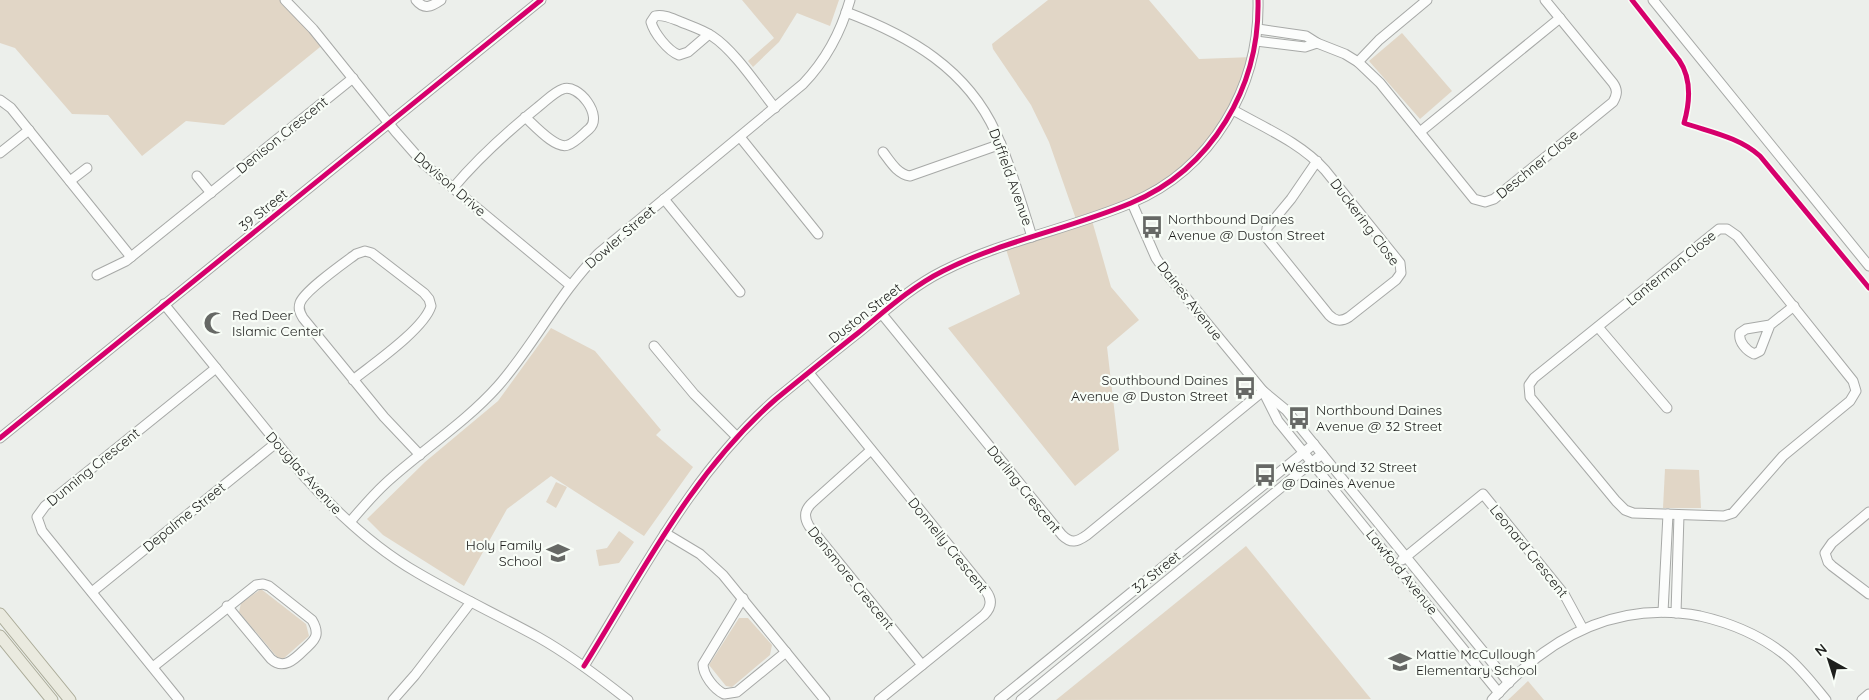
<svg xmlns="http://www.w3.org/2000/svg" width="1869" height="700" viewBox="0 0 1869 700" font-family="Quicksand,sans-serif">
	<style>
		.green { fill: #e1d6c6 }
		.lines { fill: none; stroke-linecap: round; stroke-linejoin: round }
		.minor-casing { stroke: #a7a9a7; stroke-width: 11 }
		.major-casing { stroke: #abab98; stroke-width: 13 }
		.minor { stroke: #fcfdfc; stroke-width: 9 }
		.major { stroke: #eaeadf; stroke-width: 11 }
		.cycleway-casing { stroke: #f8fdf7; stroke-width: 8 }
		.cycleway { stroke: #d6006c; stroke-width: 5 }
		.labels { text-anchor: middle; stroke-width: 4.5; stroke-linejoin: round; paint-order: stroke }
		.street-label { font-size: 14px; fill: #1e1f1d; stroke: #f8fdf7 }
		.poi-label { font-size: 14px; fill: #1e1f1d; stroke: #f8fdf7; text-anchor: start }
	</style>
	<rect width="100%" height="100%" fill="#ecefeb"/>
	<g class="green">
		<path d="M0,0h285l40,43 -101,82 -38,-4 -44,35 -34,-41 -36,-1 -57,-66 -15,-5z"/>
		<path d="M742,0h97l-9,26 -33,-13 -18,29 -26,25 -5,-6 26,-23z"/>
		<path d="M1048,0h101l50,59 54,-2 -28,66 -54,58 -80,36 20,70 28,33 -32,27 12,103 -44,36 -127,-158 72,-34 -15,-48 72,-24 -28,-80 -18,-37 -38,-56 -1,-5z"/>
		<path d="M1402,33l50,58 -32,28 -51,-58z"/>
		<path d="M551,328l44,23 66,79 -5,5 37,32 -49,69 -93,-60 -44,33 -43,77 -81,-51 -16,-16 58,-57 73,-61z"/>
		<path d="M1665,469l34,1 2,38h-38z"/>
		<path d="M556,482l11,5 -11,21 -10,-6z"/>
		<path d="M619,531l15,11 -15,21 -20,3 -3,-16 11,-2z"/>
		<path d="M1246,546l125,153 -315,1z"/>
		<path d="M261,589l45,35 3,12 -26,23 -6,-2 -38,-45 2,-9z"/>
		<path d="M739,618h9l24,27 -2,10 -38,32 -6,-1 -17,-21z"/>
		<path d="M1528,681l16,19h-36z"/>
	</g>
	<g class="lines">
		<defs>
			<g id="minor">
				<path d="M285,0l28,29 82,102 29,33 146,121"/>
				<path d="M416,0c8,10 15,7 25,0"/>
				<path d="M1653,0l216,266"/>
				<path d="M846,12c64,24 121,57 150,121 15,33 25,69 36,104"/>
				<path d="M1258,29l48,7 11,7 28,11 13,8 22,21 94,116 11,3 9,-3 119,-97c4,-7 5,-12 0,-19l-68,-83"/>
				<path d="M709,34l-21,18 -9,3c-11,-4 -25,-22 -28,-33l4,-6c9,-2 18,3 26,6 10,4 22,8 31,14 23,15 46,51 63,72"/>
				<path d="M1256,41l49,6 12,-4"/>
				<path d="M1358,62l21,-22 48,-40"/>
				<path d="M0,100l11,8 120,149"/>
				<path d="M1233,110c32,18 68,33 92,60l75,93 1,10 -5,7 -47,37c-8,5 -14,4 -20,-2l-63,-78 1,-9 24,-29 26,-38"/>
				<path d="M1420,132l140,-114"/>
				<path d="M740,137l78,97"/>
				<path d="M883,152c7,9 14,22 27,24l91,-32"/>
				<path d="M0,153l29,-23"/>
				<path d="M197,176l14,17"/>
				<path d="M70,181l17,-13"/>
				<path d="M453,188c26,-31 54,-56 85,-81 8,-6 16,-15 25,-18 15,-6 41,27 26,40 -6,5 -14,14 -21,16 -12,5 -34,-20 -43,-28"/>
				<path d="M664,199l76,93"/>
				<path d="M1132,203l24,55 13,19 94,114 23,19 223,273"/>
				<path d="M1719,229h8l10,7 116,145 3,10 -6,10 -67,55 -50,57 -9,3 -91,-3 -8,-3 -9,-9 -86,-104 -1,-12 5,-7z"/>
				<path d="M97,275l29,-14 227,-183"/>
				<path d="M164,304l139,171c33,37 71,73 115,98 39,23 80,42 120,64 32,18 61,40 90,63"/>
				<path d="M881,313l181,222c9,9 15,7 25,0l176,-144"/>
				<path d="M1770,325l-24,4 -6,4c-2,9 7,18 14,21l6,-3 10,-26 24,-19"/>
				<path d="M1598,327l69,81"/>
				<path d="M654,346l40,48 43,43"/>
				<path d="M809,373l177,218c6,8 6,16 -2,24l-105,85"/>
				<path d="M353,380c20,-16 71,-51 78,-74l-2,-7 -5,-6 -52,-40 -7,-2 -9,3c-12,9 -52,37 -56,49 -2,6 0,10 3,15l81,99 36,38"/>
				<path d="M1265,395l13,26 221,272"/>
				<path d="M0,438l541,-438"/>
				<path d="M871,450l-58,52c-8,7 -10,14 -4,24l113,139"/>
				<path d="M1869,512l-37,31 -7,10 3,9 4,4 37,28"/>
				<path d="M350,522c11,-13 23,-27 36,-39 36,-33 79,-60 112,-97 37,-42 61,-93 101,-133l204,-169c23,-24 38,-52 47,-84"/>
				<path d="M665,533l35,21 23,21 102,125"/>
				<path d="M1402,560l81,-66 81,100 19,35"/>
				<path d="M92,592l184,-149"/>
				<path d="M743,598l-40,66c0,11 11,25 21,30l13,-2 49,-40"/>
				<path d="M1663,612l5,-98"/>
				<path d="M1676,613l3,-98"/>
				<path d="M584,666c58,-93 108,-194 192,-267 27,-22 54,-44 82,-66 27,-22 53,-46 85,-62 59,-30 126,-42 188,-68 81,-34 129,-116 127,-203"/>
				<path d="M153,667l103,-82 7,-1 6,2 43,34c3,5 5,9 4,15 -1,6 -8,11 -12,15 -10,10 -21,20 -33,9l-44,-53"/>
				<path d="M179,700l-137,-169 -5,-14 8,-11 171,-138"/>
				<path d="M393,700l22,-25 56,-73"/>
				<path d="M999,700l315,-256"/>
				<path d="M1021,700l301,-246"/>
				<path d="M1492,700c55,-62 123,-100 208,-84 31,7 60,19 85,39 16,13 28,29 41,45"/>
				<path d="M1862,700l7,-6"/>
			</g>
			<g id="major">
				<path d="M0,614l70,86"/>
				<path d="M0,636l52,64"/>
			</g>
		</defs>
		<use href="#minor" class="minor-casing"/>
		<use href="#major" class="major-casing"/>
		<use href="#minor" class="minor"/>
		<use href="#major" class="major"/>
		<defs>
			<g id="cycleway">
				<path d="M1632,0l47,60c13,19 11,42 5,63 26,9 55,14 76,33l109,132"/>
				<path d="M0,438l541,-438"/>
				<path d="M584,666c58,-93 108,-194 192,-267 27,-22 54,-44 82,-66 27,-22 53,-46 85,-62 59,-30 126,-42 188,-68 81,-34 129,-116 127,-203"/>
			</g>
		</defs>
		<use href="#cycleway" class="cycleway-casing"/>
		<use href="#cycleway" class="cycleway"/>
	</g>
	<defs>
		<symbol id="bus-bare" viewBox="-9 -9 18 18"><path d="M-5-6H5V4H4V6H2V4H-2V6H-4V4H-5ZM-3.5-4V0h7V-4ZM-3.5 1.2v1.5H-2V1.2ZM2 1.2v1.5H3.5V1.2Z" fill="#666865" stroke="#f8fdf7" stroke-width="2.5" paint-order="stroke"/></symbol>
		<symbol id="mosque-bare" viewBox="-9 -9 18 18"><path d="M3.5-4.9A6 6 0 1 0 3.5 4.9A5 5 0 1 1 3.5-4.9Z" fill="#666865" stroke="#f8fdf7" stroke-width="2.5" paint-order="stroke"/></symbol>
		<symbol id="school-bare" viewBox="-9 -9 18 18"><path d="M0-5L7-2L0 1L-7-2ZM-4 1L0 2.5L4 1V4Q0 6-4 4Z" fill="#666865" stroke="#f8fdf7" stroke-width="2.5" paint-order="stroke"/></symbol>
	</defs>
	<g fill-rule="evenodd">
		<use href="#bus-bare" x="1136" y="211" width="32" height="32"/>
		<use href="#mosque-bare" x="199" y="307" width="32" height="32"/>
		<use href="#bus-bare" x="1229" y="372" width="32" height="32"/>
		<use href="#bus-bare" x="1283" y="402" width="32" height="32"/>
		<use href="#bus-bare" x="1249" y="459" width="32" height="32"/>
		<use href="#school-bare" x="542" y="537" width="32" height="32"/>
		<use href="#school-bare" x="1384" y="646" width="32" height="32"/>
	</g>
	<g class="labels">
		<g class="street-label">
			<text transform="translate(282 135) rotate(-39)" y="5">Denison Crescent</text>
			<text transform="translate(1537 164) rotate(-39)" y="5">Deschner Close</text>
			<text transform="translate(1011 177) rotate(70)" y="5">Duffield Avenue</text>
			<text transform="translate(450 184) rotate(41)" y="5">Davison Drive</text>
			<text transform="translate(263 210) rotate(-39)" y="5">39 Street</text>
			<text transform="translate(1365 222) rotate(53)" y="5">Duckering Close</text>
			<text transform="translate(620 237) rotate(-41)" y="5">Dowler Street</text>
			<text transform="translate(1671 268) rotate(-39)" y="5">Lanterman Close</text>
			<text transform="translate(1190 301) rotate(52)" y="5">Daines Avenue</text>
			<text transform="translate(865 313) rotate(-38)" y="5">Duston Street</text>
			<text transform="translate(93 467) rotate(-39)" y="5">Dunning Crescent</text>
			<text transform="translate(304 473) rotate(48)" y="5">Douglas Avenue</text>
			<text transform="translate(1024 489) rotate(51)" y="5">Darling Crescent</text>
			<text transform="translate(184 517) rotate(-39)" y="5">Depalme Street</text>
			<text transform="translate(948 545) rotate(51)" y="5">Donnelly Crescent</text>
			<text transform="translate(1529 551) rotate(51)" y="5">Leonard Crescent</text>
			<text transform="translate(1156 572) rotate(-39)" y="5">32 Street</text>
			<text transform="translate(1402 572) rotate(51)" y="5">Lawford Avenue</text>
			<text transform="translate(851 578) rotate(51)" y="5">Densmore Crescent</text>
		</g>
		<g class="poi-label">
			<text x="1168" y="224">Northbound Daines<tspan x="1168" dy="16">Avenue @ Duston Street</tspan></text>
			<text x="232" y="320">Red Deer<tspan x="232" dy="16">Islamic Center</tspan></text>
			<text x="1228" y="385" text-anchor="end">Southbound Daines<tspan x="1228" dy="16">Avenue @ Duston Street</tspan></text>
			<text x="1316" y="415">Northbound Daines<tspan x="1316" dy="16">Avenue @ 32 Street</tspan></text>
			<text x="1282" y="472">Westbound 32 Street<tspan x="1282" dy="16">@ Daines Avenue</tspan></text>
			<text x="542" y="550" text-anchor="end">Holy Family<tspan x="542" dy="16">School</tspan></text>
			<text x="1416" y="659">Mattie McCullough<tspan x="1416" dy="16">Elementary School</tspan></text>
		</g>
	</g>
	<g transform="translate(1829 660) rotate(321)" stroke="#f8fdf7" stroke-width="4" paint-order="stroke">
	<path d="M0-4L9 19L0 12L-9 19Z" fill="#1e1f1d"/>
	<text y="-8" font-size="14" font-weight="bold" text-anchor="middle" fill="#1e1f1d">N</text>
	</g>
</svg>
